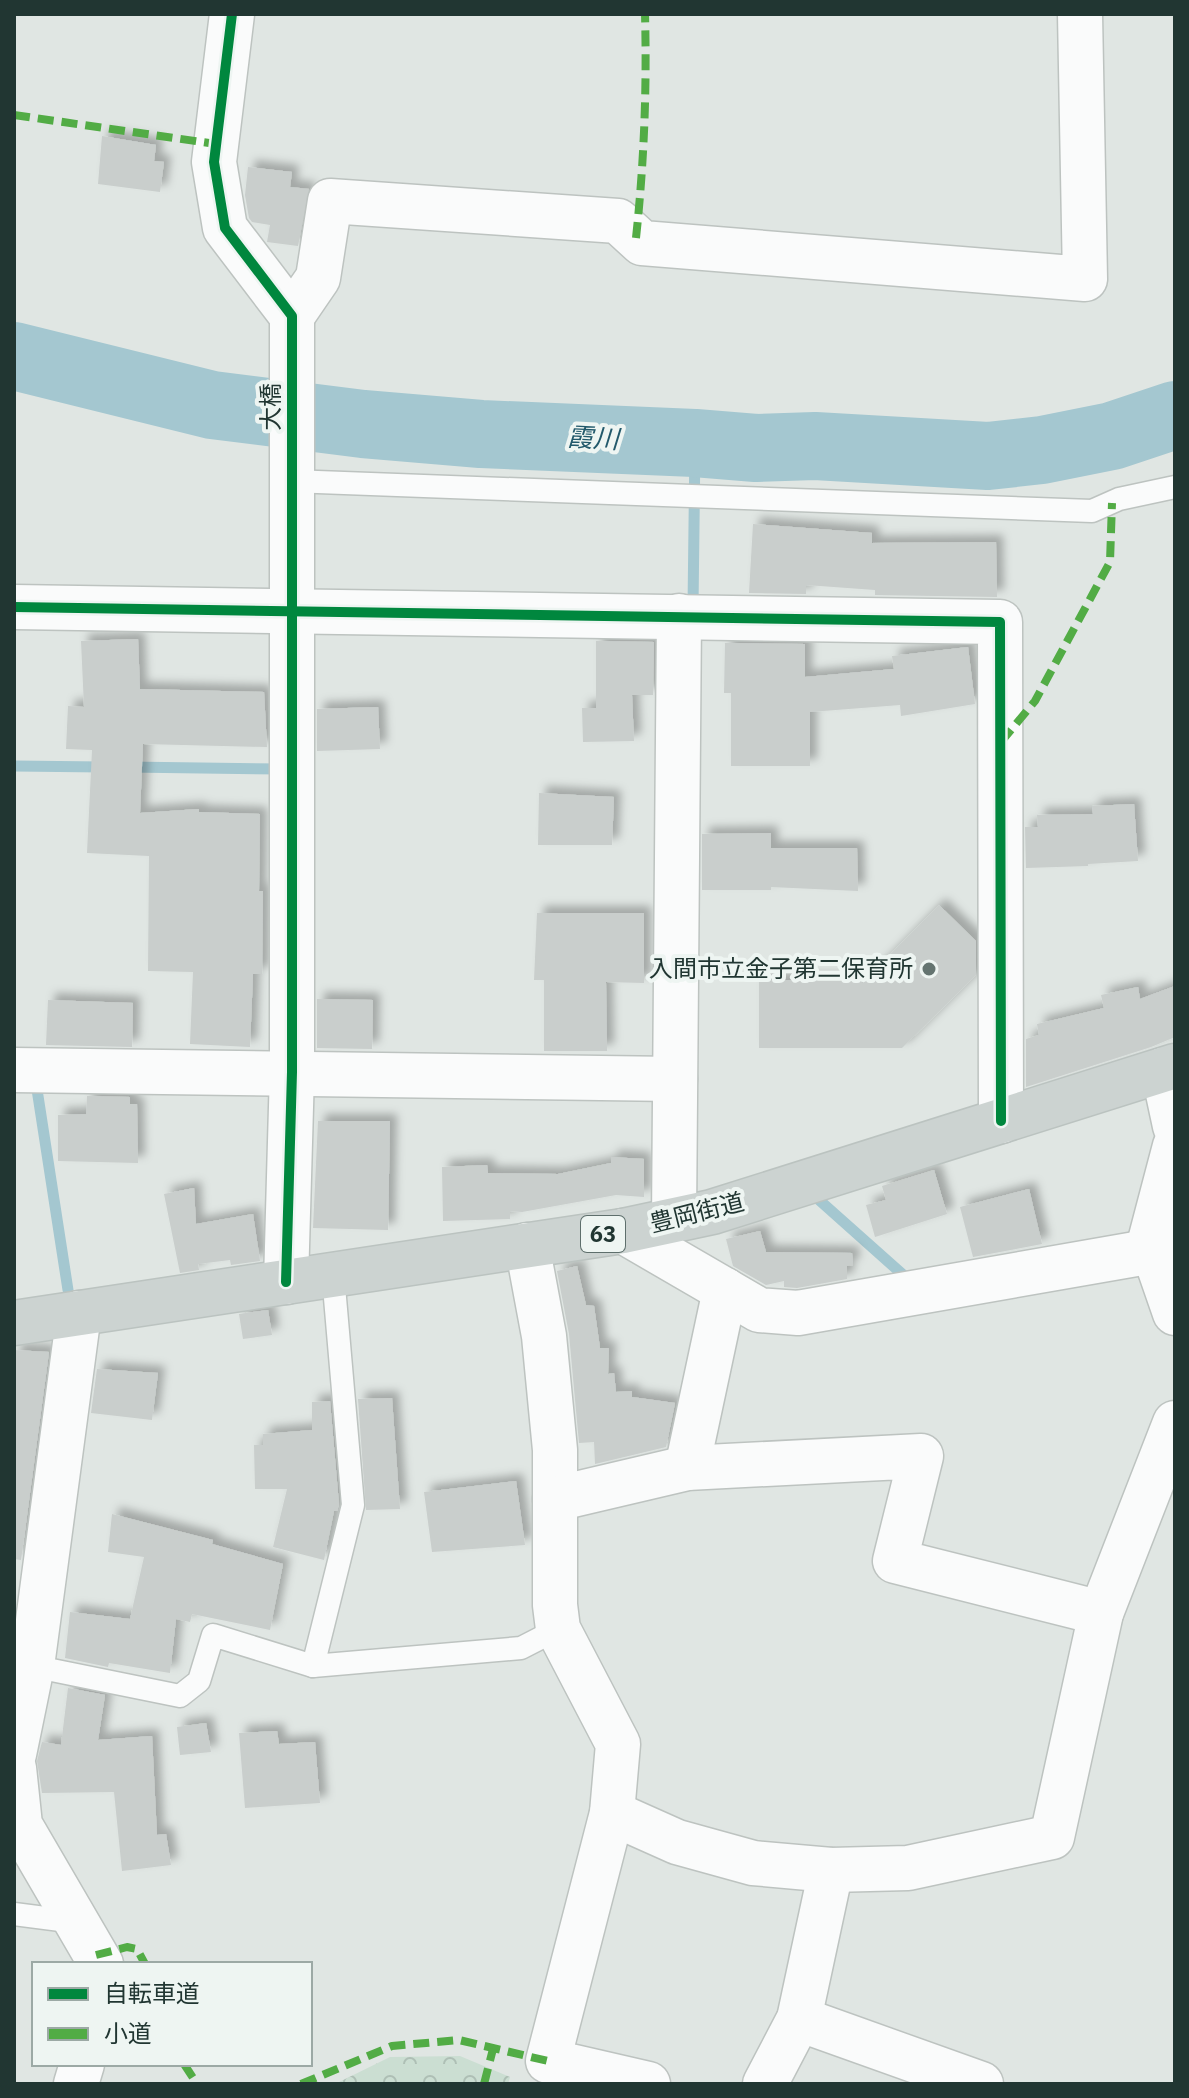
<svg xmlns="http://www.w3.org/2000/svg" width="1189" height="2098" viewBox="0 0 1189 2098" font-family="'IBM Plex Sans','Noto Sans JP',sans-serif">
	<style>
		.forest { fill: url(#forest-crowns) }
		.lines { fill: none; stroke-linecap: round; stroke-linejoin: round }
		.stream { stroke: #a4c7d0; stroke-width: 11 }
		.river { stroke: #a4c7d0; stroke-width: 68 }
		.building { fill: #c9cecc; filter: url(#shadow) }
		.lane-casing { stroke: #bdc3c0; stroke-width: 25 }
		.street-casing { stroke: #bdc3c0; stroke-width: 47 }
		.primary-casing { stroke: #bbc3c0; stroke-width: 47 }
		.lane { stroke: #fafbfb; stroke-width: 22 }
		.street { stroke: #fafbfb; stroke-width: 44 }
		.primary { stroke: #ccd3d1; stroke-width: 44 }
		.quiet { stroke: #52ac45; stroke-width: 8; stroke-dasharray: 16 8; stroke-linecap: butt }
		.cycleway-casing { stroke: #eef5f2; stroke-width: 15 }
		.cycleway { stroke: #00873e; stroke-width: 10 }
		.poi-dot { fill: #647470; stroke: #eef5f2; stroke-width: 3 }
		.labels { text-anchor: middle; stroke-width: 8; stroke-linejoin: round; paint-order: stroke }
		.shield { fill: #eef5f2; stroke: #5e6f6c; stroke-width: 2 }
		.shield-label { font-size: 22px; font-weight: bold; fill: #213632 }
		.street-label { font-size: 24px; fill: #213632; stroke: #eef5f2 }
		.poi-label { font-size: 24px; fill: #213632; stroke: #eef5f2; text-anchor: end }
		.water-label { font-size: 26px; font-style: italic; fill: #22596b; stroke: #eef5f2 }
	</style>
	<defs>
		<pattern id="forest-crowns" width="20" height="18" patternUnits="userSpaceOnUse" patternTransform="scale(2)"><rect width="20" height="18" fill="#cbded2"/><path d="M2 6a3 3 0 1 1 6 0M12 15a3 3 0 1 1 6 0" fill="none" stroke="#aebfb5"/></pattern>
		<filter id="shadow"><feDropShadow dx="7" dy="-7" stdDeviation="4" flood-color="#0004"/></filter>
	</defs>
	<rect width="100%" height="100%" fill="#e0e6e3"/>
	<path class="forest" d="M460,2056l50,21 -2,7h-173l55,-27z"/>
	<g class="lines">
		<g class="stream">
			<path d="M693,608l2,-165"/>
			<path d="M14,766l89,1"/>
			<path d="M128,767l155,2"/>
			<path d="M36,1083l32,207"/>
			<path d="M809,1191l101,90"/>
		</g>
		<path class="river" d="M14,356l198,49 151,19 118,10 214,9 61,5 59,-2 173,10 54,-6 70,-14 63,-21"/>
	</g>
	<g class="building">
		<path d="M102,136l54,9 -2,16 10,1 -4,30 -62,-8z"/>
		<path d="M248,167l44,5 -2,15 19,2 -11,57 -31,-4 3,-17 -18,-3 -3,-4 -4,-23z"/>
		<path d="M753,524l119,9v10l124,-1 1,55 -122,-2v-5l-69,-5v9l-57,-1z"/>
		<path d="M138,639l2,50 124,3 3,55 -124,-3 -3,69 59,-4v3l61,2 -1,77h4l-1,83h-9l-3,73 -60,-3 3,-72 -45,-1 1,-115 -62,-3 5,-103 -26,-1 2,-43 16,1 -3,-66z"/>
		<path d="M596,641l58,1 -1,53h-21l2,46 -51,1 -1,-34h14z"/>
		<path d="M725,643l80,1v33l89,-8 -2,-13 76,-9 7,57 -74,12 -1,-11 -90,7v54h-79v-73h-7z"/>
		<path d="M378,707l2,42 -63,2v-42z"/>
		<path d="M539,793l75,4 -2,48h-74z"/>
		<path d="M1134,804l4,57 -50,3v2l-62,2 -1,-41h13l-1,-12 56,-1 -1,-8z"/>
		<path d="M771,833v15h86l1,43 -87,-4v3h-69v-56z"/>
		<path d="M939,905l37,36v34l-74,73h-143v-68h103v3z"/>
		<path d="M537,913h107v70l-38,-1 1,69h-63v-71h-10z"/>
		<path d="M1175,986v51l-24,10 -125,40v-48l13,-4 -2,-11 67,-16 -3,-13 37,-8 2,12z"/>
		<path d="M317,999l56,1 -1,49 -55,-1z"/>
		<path d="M48,1000l85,3 -1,44 -86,-2z"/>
		<path d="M87,1096l43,1v7h7l1,59 -80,-2v-46l28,-1z"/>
		<path d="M318,1121h72l-2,109 -75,-2z"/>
		<path d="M611,1157l33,2v38l-28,-2 -94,17 -12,-1v8l-67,2 -1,-54 45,-2 1,8 70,1 53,-11z"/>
		<path d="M934,1170l13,44 -72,23 -9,-32 20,-5 -4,-14z"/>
		<path d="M194,1188l2,36 57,-10 7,47 -29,4 -1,-5 -32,4 1,6 -19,3 -16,-79z"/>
		<path d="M1029,1189l13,55 -69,13 -13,-50z"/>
		<path d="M760,1231l6,21 86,1 1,12 -6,1v13l-50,9 -13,-1v-6l-18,4 -33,-19 -7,-27z"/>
		<path d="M577,1266l9,39 8,1 6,42h9l-1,26 6,-1 2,19 16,-1v6l43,6 -9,44 -71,17 -1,-22 -15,1 -10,-109 -12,-63z"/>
		<path d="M268,1310l4,25 -29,4 -4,-25z"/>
		<path d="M14,1350l35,2 -28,208 -7,-1z"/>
		<path d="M97,1369l61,4 -6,47 -61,-7z"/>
		<path d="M392,1398l8,111 -34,1 -8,-111z"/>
		<path d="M330,1401l9,103 -2,7h-3l-10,49 -51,-13 14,-58h-32l-1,-44h9v-11l49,-4v-28z"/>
		<path d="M516,1481l9,64 -93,7 -8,-60z"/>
		<path d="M112,1514l101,26 -1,4 71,20 -13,66 -78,-16 -2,8 -14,-3 -6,54 -61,-10 -1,4 -43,-9 5,-46 60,7 14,-62 -36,-5z"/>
		<path d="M68,1688l37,7 -7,45 54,-4 5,99 9,-1 5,31 -49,6 -8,-79 -72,1 -5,-32 5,-19 19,3z"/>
		<path d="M206,1723l5,29 -31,3 -3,-28z"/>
		<path d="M277,1731l2,13 36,-2 5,61 -75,5 -6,-75z"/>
	</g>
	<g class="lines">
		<defs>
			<g id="lane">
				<path d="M291,481l801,30 27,-12 56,-12"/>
				<path d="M333,1275l20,230 -40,161 208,-18 37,-19"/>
				<path d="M32,1666l148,30 19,-15 14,-46 100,31"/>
				<path d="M14,1914l62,8"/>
			</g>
			<g id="street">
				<path d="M232,14l-18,148 11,66 67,88v756l-6,210"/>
				<path d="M292,316l26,-38 12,-77 288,20 24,22 443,36 -5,-265"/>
				<path d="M14,607l986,15 1,499"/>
				<path d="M14,1070l661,9"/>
				<path d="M1163,1070l12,56"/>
				<path d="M1175,1146l-25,95 25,72"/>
				<path d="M674,1220l5,-604"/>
				<path d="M623,1231l136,79 39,3 355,-62"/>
				<path d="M527,1245l17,91 11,114v155l3,24 60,115 -6,69 -64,248 100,23"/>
				<path d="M687,1468l38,-178"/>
				<path d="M555,1499l132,-31 234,-12 -26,105 206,52"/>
				<path d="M14,1754l18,-88 47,-353"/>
				<path d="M14,1768l6,57 81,139"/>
				<path d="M612,1813l65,29 76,21 78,7 77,-2 144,-31 49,-224 74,-190"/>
				<path d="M799,2019l182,65"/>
				<path d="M76,2084l6,-20"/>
				<path d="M765,2084l34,-65 32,-149"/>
			</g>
			<path id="primary" d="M14,1323l609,-92 89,-19 463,-146"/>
		</defs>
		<use href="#lane" class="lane-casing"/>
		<use href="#street" class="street-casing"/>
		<use href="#primary" class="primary-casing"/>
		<use href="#lane" class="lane"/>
		<use href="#street" class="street"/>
		<use href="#primary" class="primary"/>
		<g class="quiet">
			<path d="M14,115l202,29"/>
			<path d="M636,238c8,-75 11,-149 9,-224"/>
			<path d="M1001,742l34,-41 75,-139 2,-59"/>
			<path d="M96,1955l31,-8 10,2 8,15"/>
			<path d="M184,2064l13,20"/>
			<path d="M301,2084l91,-38 67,-6 89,21"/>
			<path d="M484,2084l9,-35"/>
		</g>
		<defs>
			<g id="cycleway">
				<path d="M232,14l-18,148 11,66 67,88v756l-6,210"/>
				<path d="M14,607l986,15 1,499"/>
			</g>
		</defs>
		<use href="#cycleway" class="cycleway-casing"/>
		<use href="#cycleway" class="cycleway"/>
	</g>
	<circle class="poi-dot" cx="929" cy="969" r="8"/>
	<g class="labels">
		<rect class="shield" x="581" y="1216" width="44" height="36" rx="6"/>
		<g class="shield-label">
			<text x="603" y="1242">63</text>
		</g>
		<g class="street-label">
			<text transform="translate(271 407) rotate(-90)" y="8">大橋</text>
			<text transform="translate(697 1213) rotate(-14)" y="8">豊岡街道</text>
		</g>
		<g class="poi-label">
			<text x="913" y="977">入間市立金子第二保育所</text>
		</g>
		<g class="water-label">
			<text transform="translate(593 438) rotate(3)" y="9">霞川</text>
		</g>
	</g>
	<rect width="1189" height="2098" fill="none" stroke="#213632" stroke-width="32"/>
	<rect x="32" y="1962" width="280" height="104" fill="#eef5f2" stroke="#9ca9a5" stroke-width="2"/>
	<rect x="48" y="1988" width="40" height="12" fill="#00873e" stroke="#9ca9a5" stroke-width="2"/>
	<text x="104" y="2002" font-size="24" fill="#213632">自転車道</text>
	<rect x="48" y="2028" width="40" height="12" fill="#52ac45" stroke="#9ca9a5" stroke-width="2"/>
	<text x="104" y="2042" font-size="24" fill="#213632">小道</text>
</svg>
